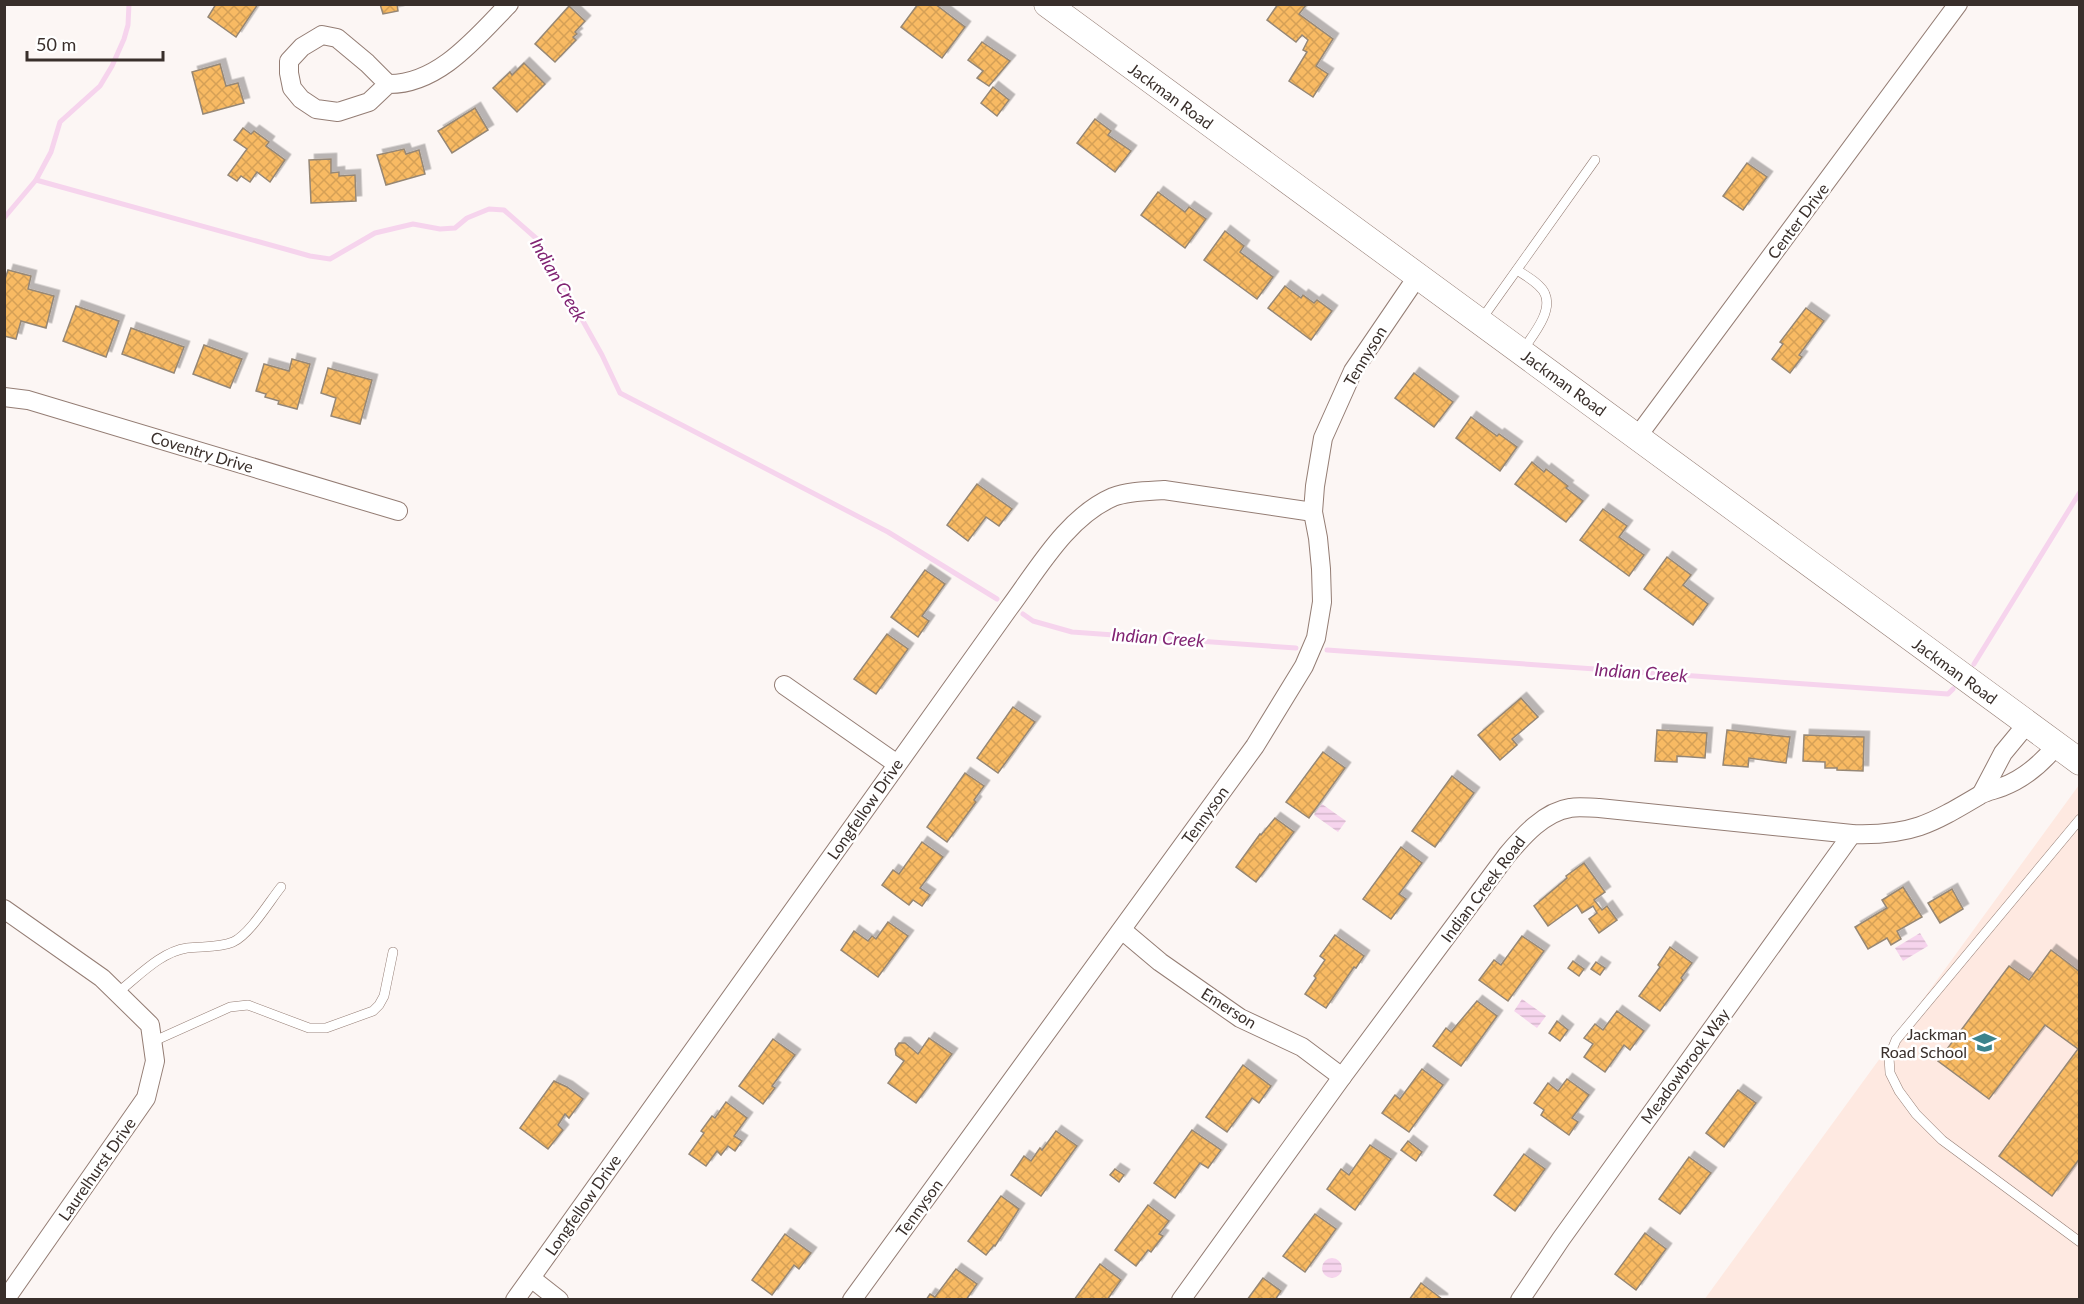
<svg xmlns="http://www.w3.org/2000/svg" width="2084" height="1304" viewBox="0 0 2084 1304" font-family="Lato,sans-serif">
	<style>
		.built { fill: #fee9e1 }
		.water { fill: url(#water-rules) }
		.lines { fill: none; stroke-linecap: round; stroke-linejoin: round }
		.stream { stroke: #f6d4ed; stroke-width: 5 }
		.building { fill: url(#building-cross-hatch); stroke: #968775; stroke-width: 1.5; filter: url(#shadow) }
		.lane-casing { stroke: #947d74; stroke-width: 10 }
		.street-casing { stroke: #947d74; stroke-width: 20 }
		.secondary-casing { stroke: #947d74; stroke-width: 27 }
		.lane { stroke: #fff; stroke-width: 9 }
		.street { stroke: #fff; stroke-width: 18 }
		.secondary { stroke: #fff; stroke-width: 26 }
		.labels { text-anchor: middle; stroke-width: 5; stroke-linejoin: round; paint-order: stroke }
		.street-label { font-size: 16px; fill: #392f2b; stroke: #fff }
		.poi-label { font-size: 16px; fill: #392f2b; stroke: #fff; text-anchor: end }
		.water-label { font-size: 18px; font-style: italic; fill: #812473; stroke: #fff }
	</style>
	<defs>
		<pattern id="water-rules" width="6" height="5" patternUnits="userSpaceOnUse" patternTransform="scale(1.5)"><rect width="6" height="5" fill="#f6d4ed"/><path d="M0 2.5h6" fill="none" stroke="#d4b6cb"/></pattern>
		<pattern id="building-cross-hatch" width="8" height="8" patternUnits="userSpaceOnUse" patternTransform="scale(1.5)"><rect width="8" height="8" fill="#f8ba63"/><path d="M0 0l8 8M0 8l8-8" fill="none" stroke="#d5a056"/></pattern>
		<filter id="shadow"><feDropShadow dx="5.5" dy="-5.5" stdDeviation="0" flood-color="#0004"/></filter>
	</defs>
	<rect width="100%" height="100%" fill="#fcf6f4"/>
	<path class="built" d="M2079,785v514l-375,1z"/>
	<g class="water">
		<path d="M1322,804l24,17 -8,11 -24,-17z"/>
		<path d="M1920,933l8,13 -25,15 -8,-13z"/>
		<path d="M1522,999l24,17 -9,12 -23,-17z"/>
		<circle cx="1332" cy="1268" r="10"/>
	</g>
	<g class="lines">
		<g class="stream">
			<path d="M36,180l15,-28 9,-30 40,-36 12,-20 12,-27 4,-14 1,-21"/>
			<path d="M4,218l32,-38 274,76 20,3 45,-26 38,-9 27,5 15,-1 12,-10 22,-9 15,1 33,29 65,116 18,38 268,139 109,67"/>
			<path d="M1023,614l10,7 39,11 224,16"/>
			<path d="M1327,650l621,44 5,-5"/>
			<path d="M1974,664l106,-172"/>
		</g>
	</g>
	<g class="building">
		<path d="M216,4l6,1 36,-1 -22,33 -28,-20z"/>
		<path d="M380,4h17l1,7 -15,3z"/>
		<path d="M918,4h17l30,23 -23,31 -41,-31z"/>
		<path d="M1278,4h26l2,1 -7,9 34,25 -17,27 12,8 -15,23 -24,-16 18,-29 -4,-2 5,-10 -6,-5 -6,7 -29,-22z"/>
		<path d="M569,6l16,15 -10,11 2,2 -4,3 3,3 -21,22 -20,-18z"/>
		<path d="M982,42l28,19 -21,25 -12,-8 6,-7 -15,-11z"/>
		<path d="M524,63l21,21 -28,28 -24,-24 17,-16 2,3z"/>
		<path d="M220,64l6,22 12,-3 6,20 -41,11 -11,-42z"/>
		<path d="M993,87l16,13 -12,16 -16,-13z"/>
		<path d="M475,108l13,22 -36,23 -14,-22z"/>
		<path d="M1095,119l16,12 -3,4 23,16 -16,21 -38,-29z"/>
		<path d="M243,128l8,6 3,-3 15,11 -3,4 19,14 -15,22 -13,-10 -7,10 -9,-6 -4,5 -9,-6 19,-26 -13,-9z"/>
		<path d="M404,149l2,5 13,-4 6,24 -39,11 -9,-30z"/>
		<path d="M331,159v14l8,-1v4l16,-1 1,26 -45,2 -2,-43z"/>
		<path d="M1747,163l20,14 -24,33 -20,-14z"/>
		<path d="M1158,192l27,20 4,-5 17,12 -21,29 -44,-33z"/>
		<path d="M1225,231l19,15 -4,6 33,25 -16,22 -53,-39z"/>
		<path d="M8,270l23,6 -3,13 26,7 -8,32 -25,-7 -5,18 -12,-3v-54z"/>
		<path d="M1285,286l16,12 2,-3 11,8 3,-3 15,11 -21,29 -43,-32z"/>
		<path d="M76,306l43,15 -13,36 -43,-16z"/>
		<path d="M1806,308l18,13 -25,34 3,2 -12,16 -18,-14 11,-15 -3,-2z"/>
		<path d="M131,328l53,19 -10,26 -52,-19z"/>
		<path d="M204,345l38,14 -12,29 -37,-14z"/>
		<path d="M292,359l18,5 -13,45 -19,-5 1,-3 -14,-4 1,-3 -10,-3 8,-27 25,7z"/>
		<path d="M328,368l44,12 -12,44 -29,-8 5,-18 -15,-5z"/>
		<path d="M1414,373l39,29 -19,25 -39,-29z"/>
		<path d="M1471,417l26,19 2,-2 18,13 -17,24 -44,-33z"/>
		<path d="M1532,462l12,10 2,-3 22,17 -2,2 17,13 -17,21 -51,-38z"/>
		<path d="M977,484l35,25 -13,17 -13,-9 -18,24 -21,-16z"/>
		<path d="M1603,509l24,17 -8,11 25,18 -15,21 -49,-36z"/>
		<path d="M1667,557l24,18 -8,10 25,19 -15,21 -49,-36z"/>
		<path d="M925,570l20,14 -23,32 7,5 -11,16 -27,-20z"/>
		<path d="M887,634l21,15 -32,45 -22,-15z"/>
		<path d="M1521,698l17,19 -26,22 5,6 -17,15 -22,-25z"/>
		<path d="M1013,707l22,15 -37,51 -21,-15z"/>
		<path d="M1657,730l50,3 -2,25 -28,-2v6l-22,-1z"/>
		<path d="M1727,730l63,7 -4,26 -37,-5 -1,9 -25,-2z"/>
		<path d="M1804,735l60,2 -1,34 -26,-1v-2h-12v-6l-22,-1z"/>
		<path d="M1323,752l22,16 -36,50 -23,-16z"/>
		<path d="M965,773l19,13 -10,14 2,2 -29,40 -20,-15z"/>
		<path d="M1452,776l22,17 -39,54 -23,-16z"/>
		<path d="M1275,818l19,14 -38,50 -20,-15 24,-33 1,1z"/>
		<path d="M922,842l21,15 -23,31 10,7 -8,11 -9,-6 -4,5 -27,-20 11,-15 6,4z"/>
		<path d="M1401,847l21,16 -23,31 7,5 -15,20 -28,-20z"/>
		<path d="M1584,863l21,29 -11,8 8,10 5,-4 10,14 -18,13 -10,-14 8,-6 -4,-7 -11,7 -5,-8 -29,21 -14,-20 33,-28 -1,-2z"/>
		<path d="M1903,887l19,30 -25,14 4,8 -10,6 -4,-7 -19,11 -13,-22 32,-19 -5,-8z"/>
		<path d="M1952,889l11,20 -23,14 -12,-20z"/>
		<path d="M888,922l20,14 -30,41 -37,-27 13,-19 14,10 4,-5 4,3z"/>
		<path d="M1335,935l29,21 -8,12 -2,-1 -28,41 -21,-14 11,-16 -2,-2 11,-16 -5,-4z"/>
		<path d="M1522,936l22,15 -36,50 -29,-21 15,-20 7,5z"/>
		<path d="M1670,947l22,16 -11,15 2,2 -23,31 -21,-15 21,-29 -2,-2z"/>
		<path d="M2051,950l29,22v186l-28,38 -53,-40 79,-107 -33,-24 -56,74 -51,-38 71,-95 20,14z"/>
		<path d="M1573,961l11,8 -5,7 -11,-8z"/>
		<path d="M1596,962l9,6 -5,7 -9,-6z"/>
		<path d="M1477,1001l20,15 -36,50 -28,-20 13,-18 5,4z"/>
		<path d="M1617,1011l27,20 -14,19 -6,-5 -19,27 -21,-15 9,-13 -9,-6 11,-14 8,6z"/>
		<path d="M1557,1021l11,9 -8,11 -11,-8z"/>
		<path d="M929,1038l23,16 -36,49 -28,-20 16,-22 -8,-6 -1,-6 4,-6h6l13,11z"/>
		<path d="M773,1039l22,16 -23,31 3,2 -12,16 -24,-18z"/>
		<path d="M1243,1065l28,21 -12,17 -7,-5 -25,34 -21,-15z"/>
		<path d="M1422,1069l21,16 -34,47 -27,-19 13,-18 5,4z"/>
		<path d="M1567,1079l22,16 -17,23 6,4 -9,13 -28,-20 3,-5 -10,-7 14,-20 10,8z"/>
		<path d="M554,1081l13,6 16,12 -14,19 -4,-4 -7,11 5,5 -15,19 -28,-21z"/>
		<path d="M1738,1090l18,13 -32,44 -18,-14z"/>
		<path d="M726,1102l21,16 -13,18 8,5 -7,10 -7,-5 -7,9 -4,-4 -11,15 -17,-12 15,-21 -3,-2 11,-15 3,2z"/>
		<path d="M1192,1130l29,20 -13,18 -8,-5 -25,35 -21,-15z"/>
		<path d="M1056,1131l21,15 -36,50 -30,-21 13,-19 7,5 9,-13 2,2z"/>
		<path d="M1408,1141l14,11 -6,9 -15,-11z"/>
		<path d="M1370,1145l21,14 -36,51 -28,-21 14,-20 8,6z"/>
		<path d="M1524,1154l21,15 -30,42 -21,-16z"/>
		<path d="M1689,1157l22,16 -31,41 -21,-15z"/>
		<path d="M1115,1169l9,6 -5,7 -9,-7z"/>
		<path d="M1001,1196l18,13 -24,37 -1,-1 -8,10 -18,-14z"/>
		<path d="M1148,1205l21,16 -10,13 4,2 -12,16 -3,-2 -12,16 -21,-16z"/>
		<path d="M1315,1214l21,15 -31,43 -22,-16z"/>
		<path d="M1645,1233l21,16 -30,41 -21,-16z"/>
		<path d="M785,1234l26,19 -12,16 -5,-4 -22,30 -20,-15z"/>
		<path d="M1100,1264l21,16 -14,20h-33z"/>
		<path d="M956,1269l21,15 -11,16h-40l4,-6 5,3z"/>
		<path d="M1263,1278l18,13 -6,9h-28z"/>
		<path d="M1421,1283l21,16v1h-33z"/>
	</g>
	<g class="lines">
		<defs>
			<g id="lane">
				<path d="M1517,270c9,6 24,14 28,24 8,18 -13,42 -22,56"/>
				<path d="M1481,320l114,-160"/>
				<path d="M2080,819l-184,221 -7,17 1,16 9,18 17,23 26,26 138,102"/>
				<path d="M117,993c21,-16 43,-41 70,-45 15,-2 31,0 46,-6 17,-8 36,-40 48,-55"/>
				<path d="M152,1042l78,-35 18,-2 61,23h17l47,-17 6,-6 5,-9 9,-44"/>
			</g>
			<g id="street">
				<path d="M388,84l-21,-21 -30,-25 -15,-3 -20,12 -13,14v12l3,15 9,11 15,10 22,3 31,-10 19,-18c50,1 88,-46 121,-80"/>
				<path d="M4,397l24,3 370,111"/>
				<path d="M1637,437l321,-433"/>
				<path d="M784,685l113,79"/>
				<path d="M1982,793l21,-40 24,-29"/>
				<path d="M4,909l98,69 48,47 5,36 -9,37 -141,202"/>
				<path d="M1122,930l38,32 80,56 62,29 40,30"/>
				<path d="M531,1278l28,22"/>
				<path d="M515,1300l494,-692c29,-39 58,-91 104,-111 15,-6 35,-6 51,-7l149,22"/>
				<path d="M852,1300l403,-554 49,-80 12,-28 6,-36 -1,-33 -3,-31 -5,-26 2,-26 8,-48 30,-67 64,-94"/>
				<path d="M1181,1300l161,-223 165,-222c16,-19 37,-43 63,-47 9,-2 20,0 29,0l253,26c59,2 79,-10 128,-39 7,-4 15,-5 22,-8 22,-8 39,-23 54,-41"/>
				<path d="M1520,1300l41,-61 291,-405"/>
			</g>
			<path id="secondary" d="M1047,4l1033,758"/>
		</defs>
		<use href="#lane" class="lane-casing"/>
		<use href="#street" class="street-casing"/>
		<use href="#secondary" class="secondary-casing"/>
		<use href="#lane" class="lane"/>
		<use href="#street" class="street"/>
		<use href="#secondary" class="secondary"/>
	</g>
	<defs>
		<symbol id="school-bare" viewBox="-9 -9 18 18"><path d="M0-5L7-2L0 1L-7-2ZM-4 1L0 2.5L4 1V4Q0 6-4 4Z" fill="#3c838c" stroke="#fff" stroke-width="2.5" paint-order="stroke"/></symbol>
	</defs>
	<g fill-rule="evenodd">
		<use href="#school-bare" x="1968" y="1026" width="33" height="33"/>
	</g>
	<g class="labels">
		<g class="street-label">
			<text transform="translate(1171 96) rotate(36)" y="6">Jackman Road</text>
			<text transform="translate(1798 221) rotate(-53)" y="6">Center Drive</text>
			<text transform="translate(1365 356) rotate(-59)" y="6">Tennyson</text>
			<text transform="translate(1564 383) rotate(36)" y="6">Jackman Road</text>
			<text transform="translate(202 452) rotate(17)" y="6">Coventry Drive</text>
			<text transform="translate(1955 671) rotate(36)" y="6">Jackman Road</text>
			<text transform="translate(865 809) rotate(-55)" y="6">Longfellow Drive</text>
			<text transform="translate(1205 815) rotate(-54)" y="6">Tennyson</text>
			<text transform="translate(1483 889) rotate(-53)" y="6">Indian Creek Road</text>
			<text transform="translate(1229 1008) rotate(32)" y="6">Emerson</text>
			<text transform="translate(1685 1066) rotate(-54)" y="6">Meadowbrook Way</text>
			<text transform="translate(97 1169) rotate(-55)" y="6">Laurelhurst Drive</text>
			<text transform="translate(583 1205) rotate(-55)" y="6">Longfellow Drive</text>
			<text transform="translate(919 1208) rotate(-54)" y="6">Tennyson</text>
		</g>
		<g class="poi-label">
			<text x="1967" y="1040">Jackman<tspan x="1967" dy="18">Road School</tspan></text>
		</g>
		<g class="water-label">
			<text transform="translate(558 280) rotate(60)" y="6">Indian Creek</text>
			<text transform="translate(1158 638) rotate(4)" y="6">Indian Creek</text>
			<text transform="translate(1641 673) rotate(4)" y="6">Indian Creek</text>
		</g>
	</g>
	<rect width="2084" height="1304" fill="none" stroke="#392f2b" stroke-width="12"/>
	<path d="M27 51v9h136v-9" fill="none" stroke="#392f2b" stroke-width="3"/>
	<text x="36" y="51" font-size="18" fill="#392f2b" stroke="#ffffff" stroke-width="4.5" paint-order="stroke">50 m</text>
</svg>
